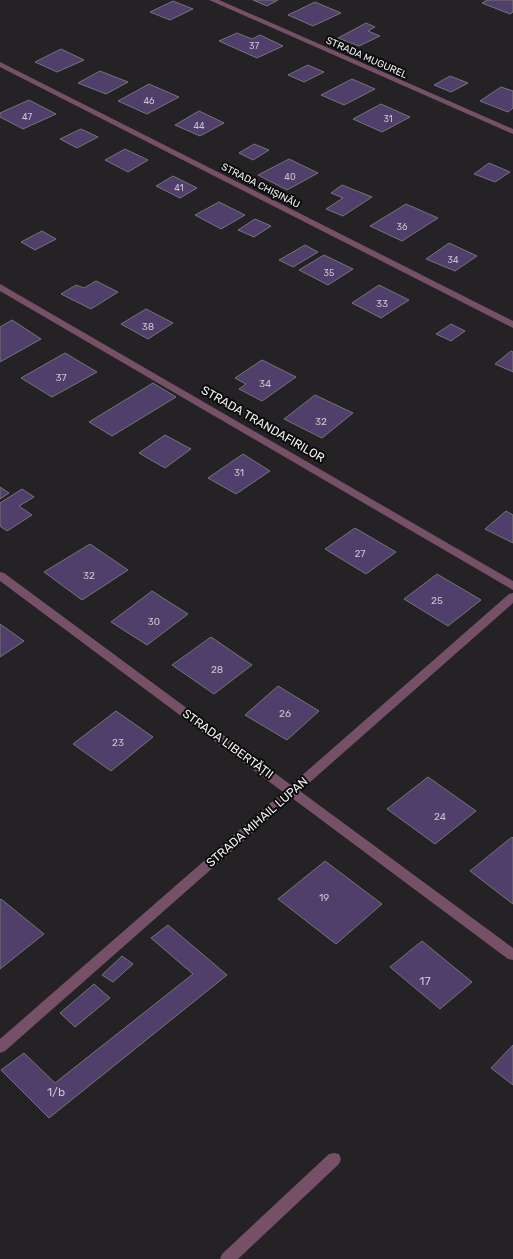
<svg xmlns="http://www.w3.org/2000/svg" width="513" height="1259" viewBox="0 0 513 1259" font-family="Rubik,sans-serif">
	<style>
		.building { fill: #513f6b; stroke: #757477 }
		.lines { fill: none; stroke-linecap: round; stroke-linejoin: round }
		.minor { fill: #765067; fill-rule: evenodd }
		.labels { text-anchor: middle; stroke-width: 4; stroke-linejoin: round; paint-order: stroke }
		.far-number-label { font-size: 9px; fill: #c9c4d0 }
		.far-street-label { font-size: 10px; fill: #f1f0f1; stroke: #0c0c0d }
		.number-label { font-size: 10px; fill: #c9c4d0 }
		.street-label { font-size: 12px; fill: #f1f0f1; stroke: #0c0c0d }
		.near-number-label { font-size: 12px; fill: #c9c4d0 }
	</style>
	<rect width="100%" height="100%" fill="#242224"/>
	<g class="building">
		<path d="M253,0h25l-11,6z"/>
		<path d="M487,0h26v12l-3,2 -28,-11z"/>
		<path d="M173,1l20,8 -23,11 -20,-8z"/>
		<path d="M315,2l26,11 -28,13 -25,-11z"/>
		<path d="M366,23l9,4 -7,4 12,5 -21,10 -21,-8z"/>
		<path d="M237,33l15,6 8,-4 23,11 -26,12 -38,-17z"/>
		<path d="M61,49l23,11 -27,12 -22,-10z"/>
		<path d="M308,65l16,7 -20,10 -16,-7z"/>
		<path d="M100,71l28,11 -22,12 -28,-11z"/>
		<path d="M450,76l18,7 -17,9 -17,-7z"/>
		<path d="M352,79l23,10 -31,16 -23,-10z"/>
		<path d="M149,84l30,13 -32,17 -29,-13z"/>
		<path d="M501,87l12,4v17l-5,4 -28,-11z"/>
		<path d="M29,100l27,14 -33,15 -23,-12v-4z"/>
		<path d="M381,104l29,13 -28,15 -29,-13z"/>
		<path d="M199,111l25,12 -24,13 -25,-11z"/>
		<path d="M81,129l17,8 -21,11 -17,-9z"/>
		<path d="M254,144l15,6 -16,10 -14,-7z"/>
		<path d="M125,149l23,11 -20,12 -23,-12z"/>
		<path d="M289,159l29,14 -31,17 -29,-15z"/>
		<path d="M489,163l21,9 -15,10 -21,-8z"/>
		<path d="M173,176l24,12 -17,10 -24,-12z"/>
		<path d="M342,185l30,12 -29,19 -17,-7 17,-11 -12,-5z"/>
		<path d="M219,202l26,13 -24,14 -26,-14z"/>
		<path d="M406,204l32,14 -36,23 -32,-15z"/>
		<path d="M255,219l16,7 -17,11 -16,-7z"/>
		<path d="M42,231l14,8 -21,11 -14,-8z"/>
		<path d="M449,243l28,13 -22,15 -29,-12z"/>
		<path d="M305,245l13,7 -25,15 -14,-7z"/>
		<path d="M324,255l29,14 -25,16 -29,-15z"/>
		<path d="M96,281l22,11 -27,17 -30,-15 15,-9 8,3z"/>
		<path d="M379,285l30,15 -28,18 -29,-15z"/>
		<path d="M146,309l27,14 -25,16 -27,-15z"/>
		<path d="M12,320l29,19 -41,23v-35z"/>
		<path d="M451,324l14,7 -14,10 -15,-7z"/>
		<path d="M511,351l2,1v20l-18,-8z"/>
		<path d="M65,353l32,19 -45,25 -31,-19z"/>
		<path d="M262,360l34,17 -34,24 -23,-12 7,-5 -11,-6z"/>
		<path d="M153,383l23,14 -64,39 -23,-14z"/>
		<path d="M315,395l38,18 -31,25 -38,-19z"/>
		<path d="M165,435l26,14 -26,19 -26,-15z"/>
		<path d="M243,454l27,17 -34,23 -28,-16z"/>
		<path d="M0,487l9,6 -9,6z"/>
		<path d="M22,489l12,8 -15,9 13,9 -25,16 -7,-5v-23z"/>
		<path d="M506,511l7,4v28l-28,-14z"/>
		<path d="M355,528l41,24 -30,22 -41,-25z"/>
		<path d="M90,544l38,26 -46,30 -38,-28z"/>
		<path d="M437,574l44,26 -33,26 -44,-27z"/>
		<path d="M152,591l36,23 -41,31 -36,-23z"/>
		<path d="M0,624l24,17 -24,16z"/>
		<path d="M211,637l41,28 -38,29 -42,-29z"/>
		<path d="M278,686l41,25 -32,29 -42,-25z"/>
		<path d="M116,711l37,26 -42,34 -38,-27z"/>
		<path d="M428,777l48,34 -41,33 -48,-35z"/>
		<path d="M512,837l1,1v66l-43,-33z"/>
		<path d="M325,861l57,43 -46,40 -58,-45z"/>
		<path d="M1,899l43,35 -44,35v-69z"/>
		<path d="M168,925l59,50 -178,143 -48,-48 23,-17 31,30 138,-109 -42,-36z"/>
		<path d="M422,941l50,41 -32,27 -50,-42z"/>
		<path d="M122,956l11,8 -20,18 -11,-7z"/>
		<path d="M94,984l16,14 -35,29 -15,-14z"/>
		<path d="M513,1045v40l-22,-17z"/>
	</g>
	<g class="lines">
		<g class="minor">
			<path d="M209,0h10l294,129v5z"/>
			<path d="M0,62l513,259v7l-513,-261z"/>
			<path d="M0,284l513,297v9l-513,-299z"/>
			<path d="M0,572l4,1 287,212 218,-191 4,-1v10l-213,188 213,157v12l-5,-1 -216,-161 -287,253 -5,2v-14l283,-247 -283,-211z"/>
			<path d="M334,1153l5,1 2,5 -2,5 -101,95h-18l2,-5 107,-100z"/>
		</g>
	</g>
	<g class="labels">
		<g class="far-number-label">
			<text x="254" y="49">37</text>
			<text x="149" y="104">46</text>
			<text x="27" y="120">47</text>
			<text x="388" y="122">31</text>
			<text x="199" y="129">44</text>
			<text x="290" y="180">40</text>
			<text x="179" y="191">41</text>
			<text x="402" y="230">36</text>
			<text x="453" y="263">34</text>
			<text x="329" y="276">35</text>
		</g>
		<g class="far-street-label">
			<text transform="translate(367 57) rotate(24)" y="4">STRADA MUGUREL</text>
			<text transform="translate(261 185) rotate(27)" y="4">STRADA CHIȘINĂU</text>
		</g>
		<g class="number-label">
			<text x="382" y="307">33</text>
			<text x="148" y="330">38</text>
			<text x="61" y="381">37</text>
			<text x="265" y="387">34</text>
			<text x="321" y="425">32</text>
			<text x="239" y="476">31</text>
			<text x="360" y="557">27</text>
			<text x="89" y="579">32</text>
			<text x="437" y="604">25</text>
			<text x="154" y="625">30</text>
			<text x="217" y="673">28</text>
			<text x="285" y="717">26</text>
			<text x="118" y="746">23</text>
			<text x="440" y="820">24</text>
			<text x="324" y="901">19</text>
		</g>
		<g class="street-label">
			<text transform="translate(263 424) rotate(30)" y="4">STRADA TRANDAFIRILOR</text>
			<text transform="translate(228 744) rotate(36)" y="4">STRADA LIBERTĂȚII</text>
			<text transform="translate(257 822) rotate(-41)" y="4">STRADA MIHAIL LUPAN</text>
		</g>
		<g class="near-number-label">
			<text x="425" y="985">17</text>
			<text x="56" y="1096">1/b</text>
		</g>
	</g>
</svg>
